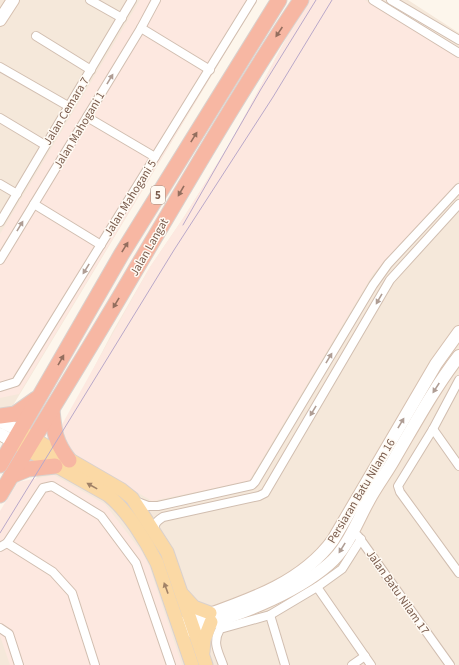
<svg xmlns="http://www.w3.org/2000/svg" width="459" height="665" viewBox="0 0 459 665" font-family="'Source Sans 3',sans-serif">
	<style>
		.residential { fill: #f5e8da }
		.commercial { fill: #fde8e0 }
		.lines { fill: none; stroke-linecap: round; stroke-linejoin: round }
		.street-casing { stroke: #d1beb0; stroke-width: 10 }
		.secondary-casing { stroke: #d6c0b0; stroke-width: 14 }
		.primary-casing { stroke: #dad1cd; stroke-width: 15 }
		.highway-casing { stroke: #dad1cd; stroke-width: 17 }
		.street { stroke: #fff; stroke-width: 8 }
		.secondary { stroke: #fff; stroke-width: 12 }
		.primary { stroke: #fbd9a5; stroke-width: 13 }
		.highway { stroke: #f7b7a3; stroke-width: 15 }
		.tram { stroke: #b9a8c9; stroke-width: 1 }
		.oneway { fill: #936e5e }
		.oneway2 { fill: #af9d94 }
		.oneway3 { fill: #a18267 }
		.labels { text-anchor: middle; stroke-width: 3; stroke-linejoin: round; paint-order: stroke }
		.shield { fill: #fffaf3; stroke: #a28b7f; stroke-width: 1 }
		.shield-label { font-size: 11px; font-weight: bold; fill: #7a5c4d }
		.street-label { font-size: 12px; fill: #7a5c4d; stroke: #fffaf3 }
	</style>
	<rect width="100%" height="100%" fill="#fdf6ec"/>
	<g class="residential">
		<path d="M0,0h257l-257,427z"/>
		<path d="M307,0h101l51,33v632h-459v-127l42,-70 71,-137 37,-64 34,-50 46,-74z"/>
	</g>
	<g class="commercial">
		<path d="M140,0h117l-238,394 -19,4v-164z"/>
		<path d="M307,0h58l94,56v125l-86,93 -124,207 -97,20 -85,-50 -7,-23 90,-161 34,-50 46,-74z"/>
		<path d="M54,475l51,29 37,48 8,16 32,97h-172l-10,-29v-125l18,-29z"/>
	</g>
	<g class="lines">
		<defs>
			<g id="street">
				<path d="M90,0l32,18"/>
				<path d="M373,0l86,53"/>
				<path d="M391,0l68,40"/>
				<path d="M141,28l69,42"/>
				<path d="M36,36l55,34"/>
				<path d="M0,67l68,39"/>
				<path d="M87,117l68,40"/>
				<path d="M0,118l45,27"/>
				<path d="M0,184l17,10"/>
				<path d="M34,204l67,41"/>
				<path d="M0,222l132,-222"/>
				<path d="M0,260l141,-232 15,-28"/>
				<path d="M459,380l-26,49 -35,57 2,6 59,81"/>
				<path d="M0,387l16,-5 236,-382"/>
				<path d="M433,429l26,37"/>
				<path d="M135,501l13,5h10l94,-21 3,-3 118,-197 15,-21 71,-76"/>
				<path d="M155,533c-1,-8 0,-11 8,-16l96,-21 6,-3 125,-213 69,-76"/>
				<path d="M358,536l92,129"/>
				<path d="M7,543l46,29 19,21 23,72"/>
				<path d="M0,547l7,-4 36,-55 9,-2 49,30 35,47 35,102"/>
				<path d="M317,587l54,78"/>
				<path d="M270,615l15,50"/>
				<path d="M0,628l9,6 10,31"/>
				<path d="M223,665c-5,-14 -11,-22 -3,-36l50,-14 47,-28 25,-18 19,-30"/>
				<path d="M352,665l13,-9"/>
			</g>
			<g id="secondary">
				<path d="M0,20l13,-20"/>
				<path d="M0,421l20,10"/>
				<path d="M0,434l14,8"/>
				<path d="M182,624c54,-20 116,-36 151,-84l103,-176 23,-32"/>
				<path d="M182,633c48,-16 108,-35 147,-69 19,-16 28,-43 40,-64 8,-15 19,-29 27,-44 20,-34 39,-69 63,-100"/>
			</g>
			<g id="primary">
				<path d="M20,431l102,59 10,8 35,54 39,113"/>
				<path d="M14,442l94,53c19,15 38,46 49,68l35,102"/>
				<path d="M183,595l11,12 16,6"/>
				<path d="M203,652l1,-12 7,-18"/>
			</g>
			<g id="highway">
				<path d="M52,410c2,21 3,32 17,50"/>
				<path d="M0,416l15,-2 21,-15"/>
				<path d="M0,465l121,-210 158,-255"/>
				<path d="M11,476l17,-7 27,-3"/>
				<path d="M0,495c45,-76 92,-150 136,-226 54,-91 106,-181 165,-269"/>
			</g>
		</defs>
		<use href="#street" class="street-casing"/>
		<use href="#secondary" class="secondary-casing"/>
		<use href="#primary" class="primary-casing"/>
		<use href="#highway" class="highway-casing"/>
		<use href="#street" class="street"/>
		<use href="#secondary" class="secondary"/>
		<use href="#primary" class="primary"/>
		<use href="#highway" class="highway"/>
		<g class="tram">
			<path d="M183,225l78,-136 55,-89"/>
			<path d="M0,533l174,-283 99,-153 59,-97"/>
		</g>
	</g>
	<defs><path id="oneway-solid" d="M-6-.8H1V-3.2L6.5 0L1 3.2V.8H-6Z"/></defs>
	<g class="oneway">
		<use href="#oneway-solid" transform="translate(279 32) rotate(124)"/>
		<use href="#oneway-solid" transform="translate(194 137) rotate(-58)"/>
		<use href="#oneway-solid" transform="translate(181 191) rotate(120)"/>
		<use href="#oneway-solid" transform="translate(125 247) rotate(-58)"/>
		<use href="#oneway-solid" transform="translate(116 303) rotate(121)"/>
		<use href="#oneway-solid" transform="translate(61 360) rotate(-60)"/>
	</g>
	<g class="oneway2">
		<use href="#oneway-solid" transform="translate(110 79) rotate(-59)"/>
		<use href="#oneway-solid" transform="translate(20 226) rotate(-59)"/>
		<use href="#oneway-solid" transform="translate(86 269) rotate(122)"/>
		<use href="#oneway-solid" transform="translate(379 299) rotate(120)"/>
		<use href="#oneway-solid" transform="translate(329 358) rotate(-59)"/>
		<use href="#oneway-solid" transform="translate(436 388) rotate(123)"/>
		<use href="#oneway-solid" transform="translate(313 411) rotate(121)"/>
		<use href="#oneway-solid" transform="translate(401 423) rotate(-59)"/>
		<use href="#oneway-solid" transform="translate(342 548) rotate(122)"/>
	</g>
	<g class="oneway3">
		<use href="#oneway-solid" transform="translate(92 486) rotate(-151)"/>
		<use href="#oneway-solid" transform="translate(166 588) rotate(-110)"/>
	</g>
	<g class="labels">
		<rect class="shield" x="151" y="186" width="14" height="18" rx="3"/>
		<g class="shield-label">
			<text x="158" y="199">5</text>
		</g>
		<g class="street-label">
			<text transform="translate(66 111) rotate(-59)" y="4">Jalan Cemara 7</text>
			<text transform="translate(79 130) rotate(-59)" y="4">Jalan Mahogani 1</text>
			<text transform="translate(130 198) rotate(-58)" y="4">Jalan Mahogani 5</text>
			<text transform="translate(149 247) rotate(-60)" y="4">Jalan Langat</text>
			<text transform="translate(361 491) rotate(-59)" y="4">Persiaran Batu Nilam 16</text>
			<text transform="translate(398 592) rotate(55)" y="4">Jalan Batu Nilam 17</text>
		</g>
	</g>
</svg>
